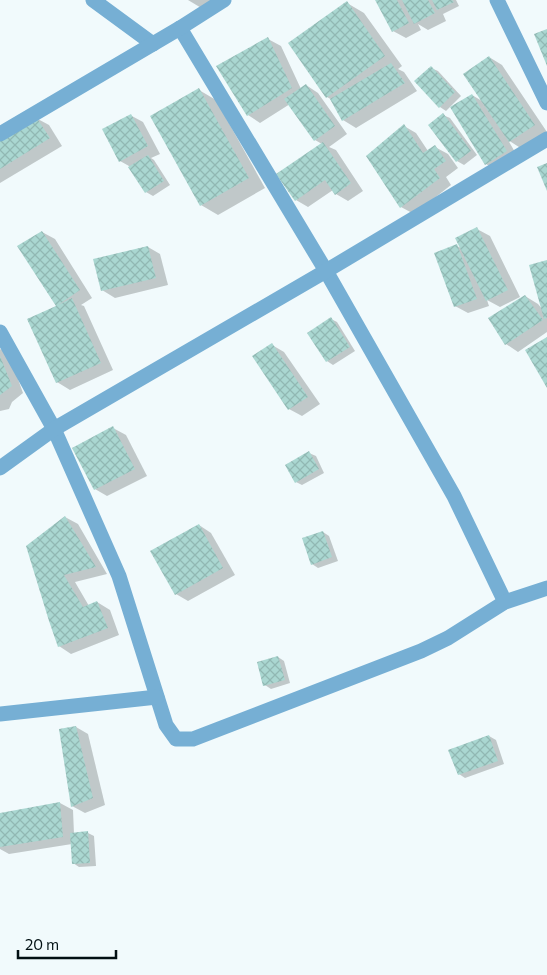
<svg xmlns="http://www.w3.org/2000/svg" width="547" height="975" viewBox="0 0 547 975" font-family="Commissioner,sans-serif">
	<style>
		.shadow { fill: #0003 }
		.building { fill: url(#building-cross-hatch) }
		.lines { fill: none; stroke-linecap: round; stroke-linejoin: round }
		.minor { stroke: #76afd4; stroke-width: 15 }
	</style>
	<defs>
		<pattern id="building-cross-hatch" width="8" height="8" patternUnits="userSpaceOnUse" patternTransform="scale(1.25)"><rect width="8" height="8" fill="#aad7d1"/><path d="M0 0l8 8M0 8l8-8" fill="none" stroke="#91b8b3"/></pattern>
	</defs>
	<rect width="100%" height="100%" fill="#f1fafc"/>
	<g class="shadow">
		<path d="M188,0h26l-11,9z"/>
		<path d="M377,0h79l3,6 -16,8 3,7 -18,9 -10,-6 3,6 -15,8 -13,-7z"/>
		<path d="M347,3l17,10 38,53 -4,3 6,3 13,19 -61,37 -13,-8 -11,-20 -5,-3z"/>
		<path d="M268,39l13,7 20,43 5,-4 12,8 29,41 -18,13 7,3 27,41 -15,10 -12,-7 -3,-4 -25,17 -12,-7 26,-56 -7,-4 -25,-36 -30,19 -12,-8z"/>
		<path d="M489,57l13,8 45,67 -25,17 -14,-9 11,19 -21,12 -12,-7 -14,-69 10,6z"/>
		<path d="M431,68l7,3 23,25 -15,15 -6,-4z"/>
		<path d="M199,90l17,10 49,88 -47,27 -17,-10z"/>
		<path d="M130,115l13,7 17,32 -9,4 3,2 16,25 -17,11 -7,-4 -17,-26 -9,-5z"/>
		<path d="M443,115l7,3 27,37 -13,10 -7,-4 -27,-36z"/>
		<path d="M36,118l13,7 13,21 -62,37v-43z"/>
		<path d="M404,126l12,7 12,18 7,-4 13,7 10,14 -12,9 5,8 -37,29 -13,-7 -34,-51z"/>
		<path d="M477,229l13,7 30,61 -20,10 -13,-7 2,6 -21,7 -13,-7 2,-60 4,2z"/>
		<path d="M42,232l13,7 37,59 -11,7 3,1 29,64 -43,20 -13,-8v-75z"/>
		<path d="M148,247l12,7 8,31 -53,13 -13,-8z"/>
		<path d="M547,262v70l-29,20 -12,-8 19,-48 13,8 5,6z"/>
		<path d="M331,319l6,3 18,29 -22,14 -6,-4z"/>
		<path d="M272,345l12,7 36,52 -18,12 -13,-7z"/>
		<path d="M0,349l9,5 14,39 -11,9 -3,7 -9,2z"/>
		<path d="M113,428l13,7 21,41 -40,20 -12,-7z"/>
		<path d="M309,453l7,3 8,17 -22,12 -6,-3z"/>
		<path d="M65,517l13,7 29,50 -32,8 14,24 8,-4 13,8 9,25 -48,19 -12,-8z"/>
		<path d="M199,525l12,8 24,42 -47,26 -12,-7z"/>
		<path d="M323,532l6,4 9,25 -20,7 -6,-4z"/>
		<path d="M278,657l6,4 6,22 -19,6 -6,-4z"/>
		<path d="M76,727l12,7 17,71 -20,8 -13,-7z"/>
		<path d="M489,736l7,4 8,24 -39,14 -6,-4z"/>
		<path d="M60,803l13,7 1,24 14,-1 6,3 2,30 -17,1 -6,-4 -1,-19 -63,10 -9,-5v-34z"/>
	</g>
	<g class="building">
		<path d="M375,0h22l12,23 -17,9z"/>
		<path d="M402,0h26l7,13 -21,11z"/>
		<path d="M432,0h20l2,2 -17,8z"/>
		<path d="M347,1l38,55 -59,42 -38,-55z"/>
		<path d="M547,29v37l-13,-32z"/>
		<path d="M268,37l24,51 -45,28 -31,-50z"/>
		<path d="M489,56l46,69 -26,17 -46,-68z"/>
		<path d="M391,63l14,20 -63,38 -12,-22z"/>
		<path d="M431,66l24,26 -16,16 -25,-27z"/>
		<path d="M306,84l29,42 -21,15 -30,-42z"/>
		<path d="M199,88l50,90 -49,28 -50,-90z"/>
		<path d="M472,94l35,57 -22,14 -35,-58z"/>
		<path d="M443,113l28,38 -15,11 -28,-37z"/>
		<path d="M131,114l17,32 -29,16 -17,-33z"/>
		<path d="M36,117l14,21 -50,31v-30z"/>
		<path d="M404,124l19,29 12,-8 11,16 -12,8 6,9 -40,30 -34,-52z"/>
		<path d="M323,142l28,41 -16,12 -10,-15 -30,21 -19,-27z"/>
		<path d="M148,155l16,26 -19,12 -17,-26z"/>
		<path d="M547,163v28l-10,-24z"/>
		<path d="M477,227l31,63 -22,11 -31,-63z"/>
		<path d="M42,231l38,59 -22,15 14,-7 29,65 -45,20 -29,-64 29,-13 -39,-60z"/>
		<path d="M457,244l20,55 -23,8 -20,-54z"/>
		<path d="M148,246l8,32 -55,13 -8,-32z"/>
		<path d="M547,260v58l-3,1 -15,-54z"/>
		<path d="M525,295l18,25 -38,25 -17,-27z"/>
		<path d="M331,317l19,30 -24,15 -19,-29z"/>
		<path d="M547,337v51l-22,-38z"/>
		<path d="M272,343l36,54 -20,13 -36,-54z"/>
		<path d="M0,356l12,30 -12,9z"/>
		<path d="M113,426l22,43 -41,21 -22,-42z"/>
		<path d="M309,451l10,18 -24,14 -10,-18z"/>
		<path d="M65,516l31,51 -32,8 19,32 14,-6 11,27 -50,19 -9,-26 -23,-75z"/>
		<path d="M199,524l24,44 -48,27 -25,-44z"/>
		<path d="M323,531l9,26 -21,8 -9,-27z"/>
		<path d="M278,656l7,24 -22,6 -6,-24z"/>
		<path d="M76,726l17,72 -22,9 -12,-78z"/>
		<path d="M489,735l9,26 -40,14 -10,-25z"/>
		<path d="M60,802l3,35 -63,10v-34z"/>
		<path d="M88,831l2,32 -18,1 -2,-31z"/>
	</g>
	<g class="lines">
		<g class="minor">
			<path d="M93,0l60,44"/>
			<path d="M497,0l50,103"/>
			<path d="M180,28l146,243 128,225 51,106"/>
			<path d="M0,134l180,-106 44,-28"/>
			<path d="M0,332l54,97 65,147 47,149 10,14h17l228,-88 27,-13 57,-36 42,-14"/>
			<path d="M0,468l54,-39 272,-158 221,-132"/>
			<path d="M0,714l157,-17"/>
		</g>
	</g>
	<path d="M18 950v8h98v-8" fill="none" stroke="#021013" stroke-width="2.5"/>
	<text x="25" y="950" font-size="15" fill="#021013" stroke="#f1fafc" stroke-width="4" paint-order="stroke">20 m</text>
</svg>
